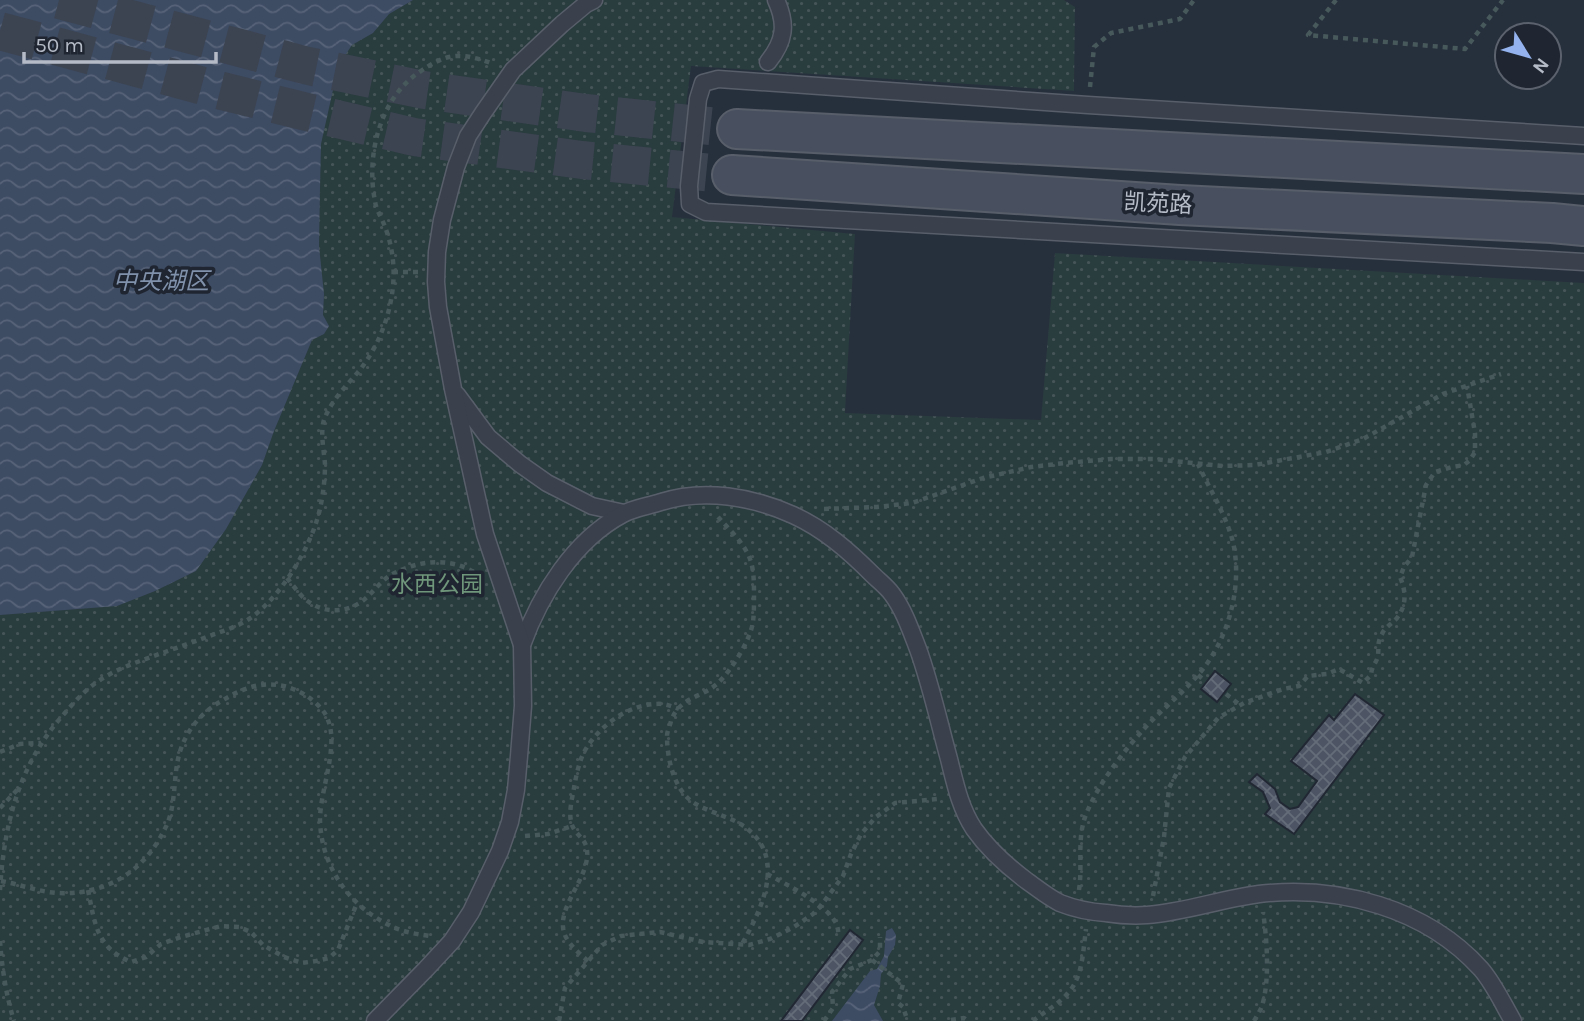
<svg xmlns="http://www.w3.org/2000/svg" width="1584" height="1021" viewBox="0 0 1584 1021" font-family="Karla,'Noto Sans SC',sans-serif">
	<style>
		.park { fill: url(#park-dots) }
		.water { fill: url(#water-waves) }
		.building { fill: url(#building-cross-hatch); stroke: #212833; stroke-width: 2 }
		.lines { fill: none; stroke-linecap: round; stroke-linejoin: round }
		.secondary-tunnel { stroke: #3c4451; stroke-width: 38; stroke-dasharray: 38 19; stroke-linecap: butt }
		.service-casing { stroke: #585f6a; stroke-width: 19 }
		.secondary-casing { stroke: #585f6a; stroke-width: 42 }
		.path { stroke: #48595c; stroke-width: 4.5; stroke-dasharray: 5 5; stroke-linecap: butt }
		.service { stroke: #3a414c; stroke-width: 16 }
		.secondary { stroke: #48505f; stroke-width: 38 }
		.labels { text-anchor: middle; stroke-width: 7; stroke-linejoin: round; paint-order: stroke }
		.street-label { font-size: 23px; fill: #b6bcc7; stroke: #1f2631 }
		.park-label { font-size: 23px; fill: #6f967a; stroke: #1f2631 }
		.water-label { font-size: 24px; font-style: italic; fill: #8091ac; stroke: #1f2631 }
	</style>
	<defs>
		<pattern id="park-dots" width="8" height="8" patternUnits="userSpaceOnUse" patternTransform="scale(1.75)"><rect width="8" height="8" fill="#293c3e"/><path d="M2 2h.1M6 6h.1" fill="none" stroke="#465658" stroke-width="1.8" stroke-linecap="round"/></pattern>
		<pattern id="water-waves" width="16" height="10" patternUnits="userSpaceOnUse" patternTransform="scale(1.75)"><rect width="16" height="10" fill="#3d4b63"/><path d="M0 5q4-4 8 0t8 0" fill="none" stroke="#576378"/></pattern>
		<pattern id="building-cross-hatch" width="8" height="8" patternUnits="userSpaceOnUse" patternTransform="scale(1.75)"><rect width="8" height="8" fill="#4d5564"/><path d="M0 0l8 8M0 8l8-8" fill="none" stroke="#646c79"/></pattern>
	</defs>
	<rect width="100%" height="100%" fill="#262f3c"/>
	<path class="park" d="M0,0h1064l11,7 -1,84 -383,-25 -19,151 183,17 -10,179 196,7 14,-167 529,30v738h-1584z"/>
	<g class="water">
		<path d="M0,0h413l-24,14 -16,19 -21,12 -12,18 -7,27 -12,54 -1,44 -1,58 5,48 -1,21 6,11 -5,8 -12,6 -38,91 -12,34 -36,64 -30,42 -41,20 -38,15 -117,9z"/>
		<path d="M892,928l4,7 -1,10 -7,12 -1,9 -6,8 -1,12 -6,19 9,16h-51l38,-50 7,-2 7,-13 2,-25z"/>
	</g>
	<g class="building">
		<path d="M1215,671l16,13 -14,18 -16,-13z"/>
		<path d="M1355,694l29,21 -90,119 -29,-20 5,-6 -7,-16 -14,-10 8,-8 18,15 5,13 10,7 8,-2 19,-26 -26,-20 38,-46 5,5z"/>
		<path d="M850,930l13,10 -61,81h-21z"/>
	</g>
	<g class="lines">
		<g class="secondary-tunnel">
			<path d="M59,0l245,65 120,25 162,23 151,16"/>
			<path d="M0,31l218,59 89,22 107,25 168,23 150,15"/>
		</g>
		<defs>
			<g id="service">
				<path d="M768,62c17,-21 19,-38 8,-62"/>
				<path d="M1584,136l-496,-31 -370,-26 -15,4 -5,16 -9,87 1,18 16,8 878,50"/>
				<path d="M457,395l31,42 32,27 27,19 45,23 32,7"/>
				<path d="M522,645c18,-50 52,-105 101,-131 11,-6 26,-8 38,-12 43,-14 92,-5 132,13 31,14 56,36 80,60 6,6 14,12 19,19 12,16 19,37 26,55 13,36 21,74 31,110 6,24 11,49 25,70 14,20 33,37 53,52 10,7 21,16 33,22 15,6 31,9 46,10 13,2 27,3 41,2 38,-3 74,-16 112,-21 80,-9 167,14 222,75 13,15 22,35 32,52"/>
				<path d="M375,1021l51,-52 26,-28 19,-29 29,-61 10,-29 6,-32 3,-34 4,-50 -1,-61 -37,-111 -32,-145 -15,-82 -2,-25 1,-30 5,-32 14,-53 12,-31 15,-23 30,-43 49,-46 24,-20 8,-4"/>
			</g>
			<g id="secondary">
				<path d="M737,129l847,45"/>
				<path d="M732,175l448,30 372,18 32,3"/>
			</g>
		</defs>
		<use href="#service" class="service-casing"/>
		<use href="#secondary" class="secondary-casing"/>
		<g class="path">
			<path d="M1336,0l-28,35 157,14 38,-49"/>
			<path d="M1090,87l4,-40 17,-14 69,-14 14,-19"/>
			<path d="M393,272h25"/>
			<path d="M824,509l53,-2 35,-4 71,-25 48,-11 34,-4 46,-4h43l69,7 32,-1 71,-13 37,-13 80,-45 58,-20"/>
			<path d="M718,517c11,12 26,26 32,42 4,11 4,24 4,37 0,8 0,18 -1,26 -3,19 -21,47 -34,60 -16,16 -39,14 -48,39 -1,5 -4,10 -4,15 0,21 6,50 23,64 18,14 45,16 61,32 34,31 9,80 -9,112"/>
			<path d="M287,578c6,7 12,16 18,21 17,14 38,15 56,3 10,-7 18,-19 28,-26 28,-16 61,-20 88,-2"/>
			<path d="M1198,675l7,6"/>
			<path d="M1226,694l14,11"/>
			<path d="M0,752l20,-8 21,-1"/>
			<path d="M0,808l18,-19"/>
			<path d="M525,836l23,-2 24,-8"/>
			<path d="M767,874c19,10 56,29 67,46 4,5 4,11 5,17"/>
			<path d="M1,881c18,3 38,11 57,12 43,2 80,-17 102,-55 3,-6 7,-12 9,-19 5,-15 5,-31 7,-47 3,-32 19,-56 47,-72 17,-10 35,-18 55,-15 10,1 21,6 29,11 8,6 18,14 21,24 11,27 -8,70 -8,100 1,45 28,85 69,105 13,7 27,9 41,11"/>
			<path d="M0,890c4,-66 19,-126 64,-176 11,-13 22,-25 36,-34 20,-13 43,-20 65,-28 14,-5 28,-10 42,-15 15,-6 31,-10 45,-20 28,-21 53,-61 64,-94 6,-18 9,-40 9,-59 -1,-13 -5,-32 -1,-44 7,-19 22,-34 35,-49 19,-24 31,-54 34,-85 2,-20 -1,-41 -8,-59 -3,-9 -9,-17 -10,-26 -9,-44 4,-101 43,-128 30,-21 42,-21 76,-9"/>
			<path d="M88,890c7,34 8,57 43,72l15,-5 15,-13 20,-7 40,-11 18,1 12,5 12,13 21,12 18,6 14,-2 13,-3 9,-8 19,-47"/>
			<path d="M1079,890c4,-26 -3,-53 8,-78 12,-29 36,-60 57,-83 17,-19 37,-34 53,-53 30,-33 45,-85 37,-129 -5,-27 -24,-57 -36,-83"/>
			<path d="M1153,896l11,-59 5,-49 16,-31 33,-39 26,-15 39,-14 16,-3 9,-10 19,-2 12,-5 24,14 8,-8c1,-11 6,-12 7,-20 1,-9 -1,-12 4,-21 3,-7 10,-10 15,-16 10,-13 9,-27 3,-41l4,-10 8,-10 14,-72 9,-13 17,-5 12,-2 6,-5 5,-8v-19l-8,-47"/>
			<path d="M0,941c2,27 6,54 14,80"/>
			<path d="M872,960l31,24 -5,19 5,4 3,9"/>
			<path d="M588,961c-7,-6 -14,-12 -19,-19 -20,-26 15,-56 18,-84 2,-20 -10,-20 -15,-33 -4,-11 0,-26 2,-37 2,-12 5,-26 10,-36 16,-28 47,-50 79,-48 6,1 11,3 16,5"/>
			<path d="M951,1020l13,-2 4,3"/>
			<path d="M559,1021l6,-33 37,-43 19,-9 39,-4 43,10 46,3 21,-6 24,-12 19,-13 7,-7 23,-31 8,-22 10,-20 15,-17 19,-14 43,-4"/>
			<path d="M824,1021l9,-13 -1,-16 18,-23 22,-9 8,-9v-14"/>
			<path d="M1033,1021c11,-9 26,-17 35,-28 15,-16 15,-43 18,-64"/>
			<path d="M1254,1021c3,-5 6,-10 8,-15 8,-26 5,-67 1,-94"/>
		</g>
		<use href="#service" class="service"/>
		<use href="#secondary" class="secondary"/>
	</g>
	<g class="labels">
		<g class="street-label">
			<text transform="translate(1158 203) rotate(3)" y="8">凯苑路</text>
		</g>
		<g class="park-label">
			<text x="437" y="592">水西公园</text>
		</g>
		<g class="water-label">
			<text x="161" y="289">中央湖区</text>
		</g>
	</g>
	<g transform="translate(1528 56) rotate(127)"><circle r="33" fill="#1f2631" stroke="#5b626d" stroke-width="2"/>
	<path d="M0-5L12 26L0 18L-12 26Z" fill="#94b3ee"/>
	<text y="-10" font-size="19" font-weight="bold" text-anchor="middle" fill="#b6bcc7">N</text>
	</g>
	<path d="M24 52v10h192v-10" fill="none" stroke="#b6bcc7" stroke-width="3.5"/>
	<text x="35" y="52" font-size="21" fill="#b6bcc7" stroke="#1f2631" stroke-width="5" paint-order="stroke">50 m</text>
</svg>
